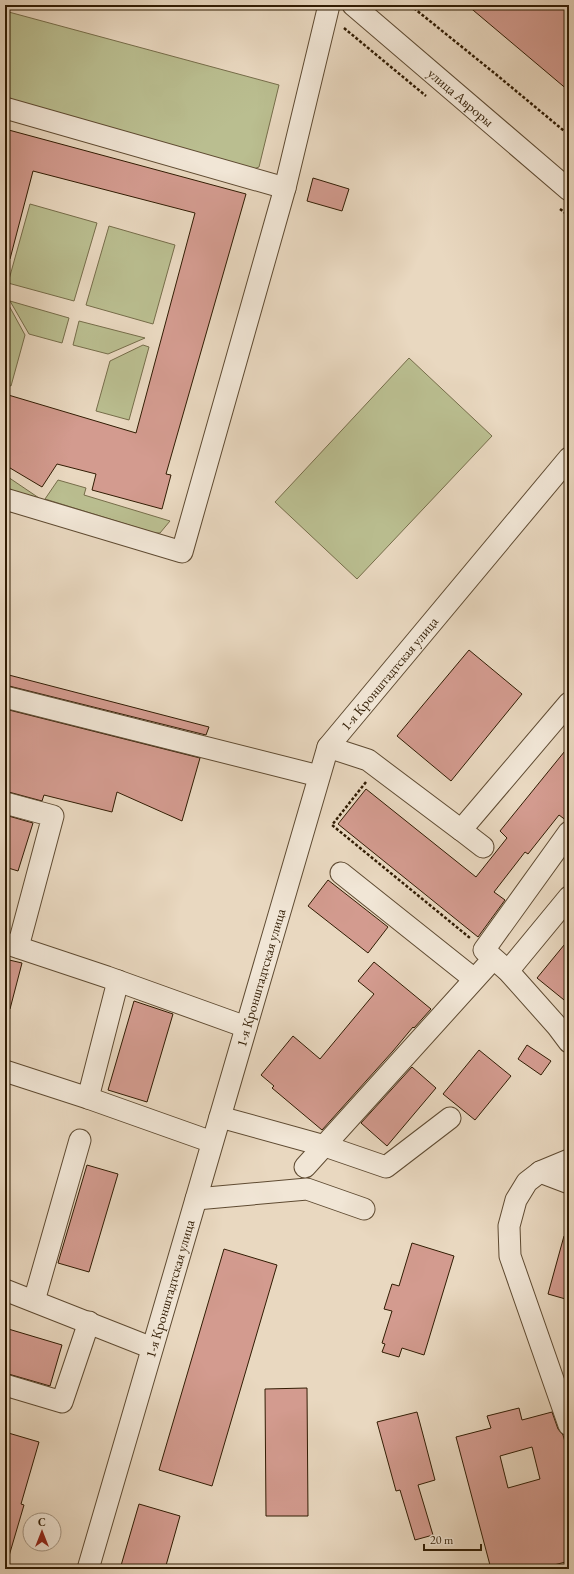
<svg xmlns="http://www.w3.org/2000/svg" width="574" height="1574" viewBox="0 0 574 1574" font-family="'EB Garamond',serif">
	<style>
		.green { fill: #babe90; stroke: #766d4a }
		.building { fill: #d39b8f; stroke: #311c03; fill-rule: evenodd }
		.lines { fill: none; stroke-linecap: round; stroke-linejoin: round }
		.minor-casing { stroke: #5f4b32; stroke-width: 23 }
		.path { stroke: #311c03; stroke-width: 2.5; stroke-dasharray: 3 2; stroke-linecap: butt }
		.minor { stroke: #f1e6d6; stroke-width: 21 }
		.labels { text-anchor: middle; stroke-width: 3.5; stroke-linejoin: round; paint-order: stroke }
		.street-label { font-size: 14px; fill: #311c03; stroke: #f1e6d6 }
	</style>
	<rect width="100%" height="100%" fill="#e9d8c0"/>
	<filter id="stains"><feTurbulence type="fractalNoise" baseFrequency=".005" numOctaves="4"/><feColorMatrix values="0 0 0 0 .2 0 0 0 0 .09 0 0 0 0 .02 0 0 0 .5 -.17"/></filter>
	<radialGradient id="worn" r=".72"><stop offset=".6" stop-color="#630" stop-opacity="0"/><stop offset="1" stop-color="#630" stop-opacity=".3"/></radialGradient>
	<g class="green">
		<path d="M5,11l274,74 -20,82 -8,3 -246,-71z"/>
		<path d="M30,204l67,19 -23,78 -66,-18z"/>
		<path d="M109,226l66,19 -22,79 -67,-19z"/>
		<path d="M5,301l2,1 18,33 -14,51 -6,-2z"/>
		<path d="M10,301l59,17 -7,25 -33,-9z"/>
		<path d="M79,321l66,17 -37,16 -35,-9z"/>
		<path d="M143,345l6,2 -20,73 -33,-9 14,-50z"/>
		<path d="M409,358l83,78 -135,143 -82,-77z"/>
		<path d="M5,475l34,23 -34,-9z"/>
		<path d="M58,480l28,8 -2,7 86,26 -10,12h-5l-110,-34z"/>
	</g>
	<g class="building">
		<path d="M467,5h102v86z"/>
		<path d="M5,129l241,65 -80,280 5,1 -9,34 -70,-19 4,-16 -39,-10 -15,23 -37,-22v-71l131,39 59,-220 -162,-42 -23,88 -5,-1z"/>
		<path d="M313,178l36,11 -7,22 -35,-10z"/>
		<path d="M469,650l53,44 -71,87 -54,-45z"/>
		<path d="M5,674l204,53 -3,8 -201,-50z"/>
		<path d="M5,709l195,49 -18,63 -65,-29 -5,20 -68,-17 -2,6 -37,-10z"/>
		<path d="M569,746v74l-2,1 -8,-6 -31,39 -3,-2 -31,40 11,8 -27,37 -140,-113 28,-35 110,88 31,-39 -7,-7z"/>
		<path d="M5,815l28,8 -15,48 -13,-4z"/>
		<path d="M328,880l60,47 -20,26 -60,-47z"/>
		<path d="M569,939v65l-32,-26z"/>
		<path d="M5,959l17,4 -12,46 -5,-1z"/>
		<path d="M374,962l57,47 -17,19 -1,-1 -20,24 -71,79 -50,-42 2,-2 -13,-11 32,-39 27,23 54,-65 -16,-13z"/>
		<path d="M134,1001l39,13 -26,88 -39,-12z"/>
		<path d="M527,1045l24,16 -10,14 -23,-16z"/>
		<path d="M479,1050l32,26 -36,44 -32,-26z"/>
		<path d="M412,1067l24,21 -49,58 -26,-23z"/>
		<path d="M87,1165l31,9 -29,98 -31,-9z"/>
		<path d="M564,1236l5,1v63l-21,-6z"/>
		<path d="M412,1243l42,13 -30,99 -22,-7 -3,9 -17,-5 3,-8 -3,-1 10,-32 -8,-2 8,-25 7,2z"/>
		<path d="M224,1249l53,16 -65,221 -53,-16z"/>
		<path d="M5,1328l57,17 -12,41 -45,-13z"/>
		<path d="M307,1388l1,128h-42l-1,-127z"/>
		<path d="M519,1408l3,12 30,-8 6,17 5,6 6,21v105l-30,8h-48l-35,-132 35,-9 -4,-12zM532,1447l8,32 -32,9 -8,-32z"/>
		<path d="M417,1412l18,68 -17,5 15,50 -18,5 -15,-50 -4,1 -19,-69z"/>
		<path d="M5,1432l34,10 -18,62 3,1 -15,51h-4z"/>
		<path d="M139,1504l41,12 -15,53h-45z"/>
	</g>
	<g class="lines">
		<defs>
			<g id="minor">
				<path id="s1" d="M353,5l216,185"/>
				<path d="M5,108l280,80 -103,364 -177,-53"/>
				<path d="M285,188l44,-183"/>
				<path d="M5,697l314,79"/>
				<path d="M328,747l40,13 93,70 108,-127"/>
				<path d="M5,803l48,13 -35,131"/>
				<path d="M461,830l22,17"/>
				<path d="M569,832l-85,118 24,21 49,55 12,16"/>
				<path d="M341,873l133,106"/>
				<path d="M5,943l102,34 139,50"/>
				<path d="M508,971l61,-74"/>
				<path d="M5,1071l83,27 124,44"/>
				<path d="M88,1098l30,-117"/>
				<path d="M220,1117l105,29 61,21 64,-49"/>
				<path d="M569,1160l-29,12 -13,10 -11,18 -7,26 1,30 59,169"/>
				<path d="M305,1167l188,-208"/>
				<path d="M540,1172l29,11"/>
				<path d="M196,1199l111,-10 57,20"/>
				<path d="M5,1290l147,58"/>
				<path d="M34,1301l46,-161"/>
				<path d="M5,1385l57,17 27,-80"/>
				<path id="s2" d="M88,1569l240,-822 241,-289"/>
			</g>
		</defs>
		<use href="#minor" class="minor-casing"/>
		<g class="path">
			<path d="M410,5l88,71 71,59"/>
			<path d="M344,28l82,68"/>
			<path d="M560,209l9,7"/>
			<path d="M366,782l-34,43 138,113"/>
		</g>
		<use href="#minor" class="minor"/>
	</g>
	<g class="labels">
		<g class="street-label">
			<text dy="5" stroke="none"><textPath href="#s1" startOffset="142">улица Авроры</textPath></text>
			<text dy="5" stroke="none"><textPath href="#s2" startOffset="952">1-я Кронштадтская улица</textPath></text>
			<text dy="5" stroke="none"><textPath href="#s2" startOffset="616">1-я Кронштадтская улица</textPath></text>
			<text dy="5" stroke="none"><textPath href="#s2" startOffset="292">1-я Кронштадтская улица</textPath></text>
		</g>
	</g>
	<rect width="574" height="1574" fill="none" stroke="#e9d8c0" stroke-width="20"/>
	<rect x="6" y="6" width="562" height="1562" fill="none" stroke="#311c03" stroke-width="2"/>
	<rect x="10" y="10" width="554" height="1554" fill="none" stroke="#311c03"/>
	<g transform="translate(42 1532)"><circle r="19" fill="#f1e6d6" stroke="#a49582"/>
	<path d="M0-3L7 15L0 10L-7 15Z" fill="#8f2418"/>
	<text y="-6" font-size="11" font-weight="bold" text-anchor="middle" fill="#311c03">С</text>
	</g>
	<path d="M424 1544v6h57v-6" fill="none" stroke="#311c03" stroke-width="2"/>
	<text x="430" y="1544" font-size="12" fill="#311c03" stroke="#f1e6d6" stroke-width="3" paint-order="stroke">20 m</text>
	<rect width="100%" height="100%" filter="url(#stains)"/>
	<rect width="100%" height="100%" fill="url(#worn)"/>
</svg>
